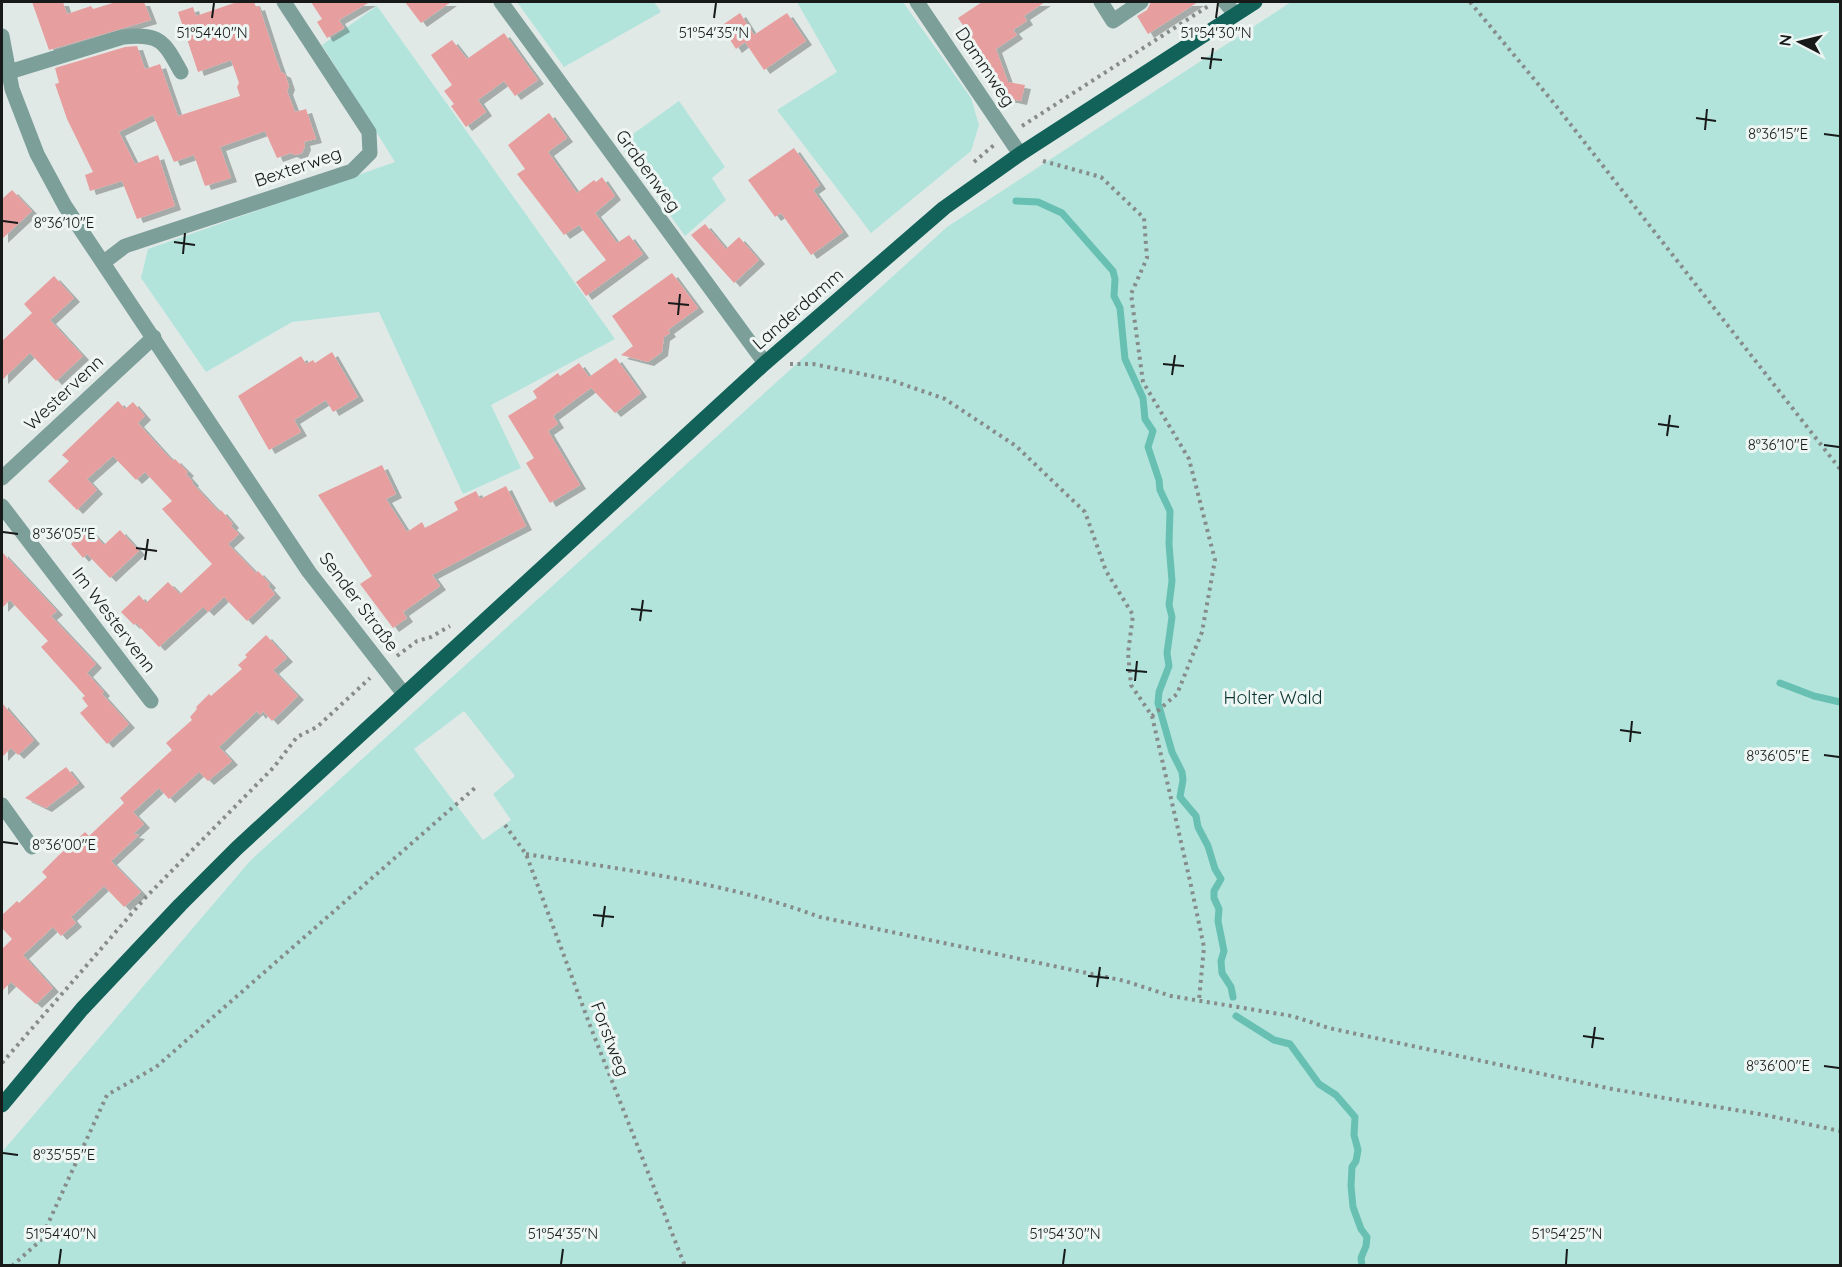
<svg xmlns="http://www.w3.org/2000/svg" width="1842" height="1267" viewBox="0 0 1842 1267" font-family="Quicksand,sans-serif">
	<style>
		.green { fill: #b2e4dc; fill-rule: evenodd }
		.lines { fill: none; stroke-linecap: round; stroke-linejoin: round }
		.stream { stroke: #68c0b3; stroke-width: 7 }
		.building { fill: #e79e9e; filter: url(#shadow) }
		.path { stroke: #868c8a; stroke-width: 4; stroke-dasharray: 3 4.5; stroke-linecap: butt }
		.minor { stroke: #7c9f99; stroke-width: 15 }
		.major { stroke: #126259; stroke-width: 15 }
		.ticks { fill: none; stroke: #171a19; stroke-width: 2 }
		.labels { text-anchor: middle; stroke-width: 6; stroke-linejoin: round; paint-order: stroke }
		.street-label { font-size: 18px; fill: #171a19; stroke: #eef6f4 }
		.park-label { font-size: 18px; fill: #07332e; stroke: #eef6f4 }
		.ticks-label { font-size: 15px; text-anchor: middle; fill: #171a19; stroke: #eef6f4; stroke-width: 6; stroke-linejoin: round; paint-order: stroke }
	</style>
	<defs>
		<filter id="shadow"><feDropShadow dx="6" dy="4" stdDeviation="0" flood-color="#0004"/></filter>
	</defs>
	<rect width="100%" height="100%" fill="#e1e9e7"/>
	<g class="green">
		<path d="M517,2h137l7,10 -97,55z"/>
		<path d="M797,2h106l68,96 8,27 -8,26 -100,82 -94,-123 60,-38z"/>
		<path d="M1291,2h549v1263h-1838v-113l248,-291 697,-634zM464,711l51,65 -22,18 18,26 -28,20 -69,-91z"/>
		<path d="M377,6l238,333 -124,66 30,63 -58,26 -84,-182 -87,10 -86,50 -65,-94 7,-29 247,-87 -73,-117z"/>
		<path d="M679,101l46,66 -13,11 14,22 -41,36 -66,-92z"/>
	</g>
	<g class="lines">
		<g class="stream">
			<path d="M1016,201l22,1 24,11 51,58 2,8 -1,17 6,12 5,51 18,39 2,21 8,12 -5,16 11,33 1,10 10,21 -1,33 3,37 -3,24 3,12 -5,36 2,13 -10,26 -1,11 14,49 10,20 1,8 -3,17 16,19 2,11 10,19 7,23 6,10 -7,12v7l5,11 -1,12 6,30 -3,10 1,12 9,14 2,10"/>
			<path d="M1780,683l34,13 26,6"/>
			<path d="M1236,1016l38,24 16,4 29,40 17,11 19,22 -1,18 4,15 -2,11 -4,6 -1,19 2,21 8,22 6,8 -1,9 -5,12 1,8"/>
		</g>
	</g>
	<g class="building">
		<path d="M32,2h31l4,12 24,-8 2,3 23,-7h28l7,18 -102,30z"/>
		<path d="M237,2h17l2,5 3,-1 18,55 4,11 4,2 4,12 -2,5 8,21 11,-3 10,30 -12,3 1,4 -3,7 -7,2 -4,-2 -14,5 -12,-27 -45,16 11,31 -26,8 -11,-31 -20,7 -21,-47 -34,17 16,32 23,-9 17,51 -38,13 -15,-38 -32,10 -5,-16 8,-3 -26,-53 -12,-35 4,-1 -4,-15 70,-21 12,-1 8,23 15,-5 18,52 62,-20 -3,-9 2,-4 -8,-23 -33,12 -20,-60 15,-5 3,9z"/>
		<path d="M311,2h59l-31,18 5,8 -17,10 -10,-16 5,-3z"/>
		<path d="M405,2h46l-30,21z"/>
		<path d="M982,2h63l-21,14 3,5 -14,9 4,5 -21,14 12,33 17,3 -4,16 -20,-4 2,-12 -45,-67z"/>
		<path d="M1151,2h47l-50,32 -11,-18 10,-6z"/>
		<path d="M740,13l14,22 33,-22 19,28 -42,29 -19,-28 -9,7 -15,-23z"/>
		<path d="M504,33l34,47 -23,16 -11,-15 -26,19 8,12 -20,15 -15,-21 3,-2 -10,-13 8,-6 -21,-30 21,-15 15,19z"/>
		<path d="M549,113l18,25 -19,14 29,41 17,-13 2,2 6,-5 13,19 -20,17 22,30 12,-8 14,19 -57,42 -10,-14 30,-22 -27,-35 -15,10 -47,-61 8,-5 -17,-24z"/>
		<path d="M794,148l26,37 -7,5 30,42 -32,23 -30,-42 -6,4 -27,-37z"/>
		<path d="M12,190l20,21 -30,28v-40z"/>
		<path d="M705,224l21,25 13,-12 20,23 -25,23 -43,-48z"/>
		<path d="M672,273l26,35 -30,22 2,3 -6,4 -2,15 -14,10 -27,-7 12,-9 -21,-30z"/>
		<path d="M54,276l20,22 -24,22 33,36 -27,25 -26,-28 -28,27v-39l30,-28 -8,-9z"/>
		<path d="M332,352l26,45 -25,15 -7,-12 -32,20 7,12 -32,18 -31,-54 63,-40 5,8 7,-4 2,3z"/>
		<path d="M616,358l25,35 -26,20 -24,-25 -38,28 5,8 -10,7 32,54 -30,18 -24,-40 8,-5 -26,-42 29,-18 -4,-7 25,-18 2,3 19,-13 10,14z"/>
		<path d="M118,401l7,8 8,-7 12,14 -7,7 27,30 8,8 2,-2 13,13 -2,2 7,8 -1,1 27,29 2,-2 12,14 -2,2 8,8 -11,10 28,29 2,-2 12,13 -2,2 7,8 -28,27 -23,-24 -16,15 -5,-5 -44,40 -23,-24 -2,2 -13,-13 18,-17 7,8 22,-21 12,12 32,-30 -50,-55 10,-8 -27,-29 -9,8 -23,-24 -26,23 10,11 -20,20 -29,-29 21,-20 -7,-6z"/>
		<path d="M382,465l14,29 -10,5 21,33 15,-10 3,6 33,-18 -4,-8 22,-11 4,8 26,-13 20,40 -94,49 8,11 -37,26 4,6 -14,10 -33,-44 12,-8 -54,-81z"/>
		<path d="M88,528l16,17 16,-15 19,21 -29,27 -23,-24 -4,4 -12,-14z"/>
		<path d="M2,552l55,59 -6,5 45,48 -9,9 17,19 -2,2 27,30 -22,20 -27,-31 8,-7 -6,-8 3,-2 -44,-49 7,-6 -38,-41 -8,8z"/>
		<path d="M266,635l21,23 -14,12 25,26 -26,25 -9,-10 -3,4 -3,-4 -38,36 13,14 -24,20 -9,-9 -30,27 -10,-11 -26,24 11,12 -11,10 6,1 -28,26 30,31 -17,15 -20,-21 -33,31 5,6 -15,13 -8,-9 -30,28 30,33 -17,16 -25,-22 -9,9v-42l10,-10 -10,-11v-13l15,-14 2,2 28,-26 -5,-5 17,-17 26,-23 4,4 35,-33 -4,-5 52,-48 -6,-7 26,-23 -2,-3 7,-8 -1,-2 13,-13 2,2 31,-27 -4,-4 9,-8 -2,-2z"/>
		<path d="M2,703l32,37 -16,15 -7,-7 -9,9z"/>
		<path d="M66,767l13,16 -33,25 -21,-10z"/>
	</g>
	<g class="lines">
		<g class="path">
			<path d="M1470,2l83,100 287,367"/>
			<path d="M1022,126l188,-121"/>
			<path d="M1043,161l58,16 43,41 3,40 -16,36 12,88 46,77 26,101 -13,72 -25,62 -25,22"/>
			<path d="M974,162l20,-17"/>
			<path d="M790,364h23l78,16 54,19 71,47 69,66 21,59 27,44 -5,38 3,32 21,31 38,165 14,66 -5,53"/>
			<path d="M397,656l20,-15 14,-4 19,-11"/>
			<path d="M505,825l21,29 65,174 94,238"/>
			<path d="M526,854c99,16 200,28 294,63l305,64 46,15 121,20 37,12 283,61 153,26 75,16"/>
			<path d="M2,1063l144,-166 128,-130 23,-30 20,-10 53,-49"/>
			<path d="M12,1266l28,-25 67,-146 49,-28 320,-280"/>
		</g>
		<g class="minor">
			<path d="M501,2l264,361"/>
			<path d="M917,2l103,152"/>
			<path d="M1101,2l12,19 28,-19"/>
			<path d="M1225,2l10,12"/>
			<path d="M2,36l10,53 25,65 28,52 244,366 95,122"/>
			<path d="M9,72l114,-35c37,-4 41,4 58,35"/>
			<path d="M104,262l21,-16 227,-75 18,-18 -1,-21 -85,-130"/>
			<path d="M2,478l152,-141"/>
			<path d="M2,506l149,195"/>
			<path d="M2,805l30,42"/>
		</g>
		<path class="major" d="M2,1105l80,-96 98,-104 57,-57 528,-485 179,-155 76,-54 235,-152"/>
	</g>
	<path class="ticks" d="M212,18l2,-15M714,18l2,-15M1216,18l2,-15M1201,58l21,2M1210,69l3,-21M1696,118l20,3M1705,130l2,-21M1824,134l15,2M3,221l15,2M174,242l21,3M183,254l2,-21M668,303l21,2M678,315l2,-21M1163,364l21,2M1172,375l3,-20M1658,424l21,3M1667,436l3,-21M1824,445l15,2M3,532l15,2M136,548l21,3M145,560l3,-21M631,609l21,2M640,621l3,-21M1126,670l21,2M1135,681l2,-20M1620,730l21,3M1630,742l2,-21M1824,755l15,2M3,842l15,2M593,915l21,2M602,927l3,-21M1088,976l21,2M1097,987l3,-20M1583,1036l21,3M1592,1048l3,-21M1824,1066l15,2M3,1153l15,2M59,1264l2,-15M561,1264l2,-15M1063,1264l2,-15M1566,1264l1,-15"/>
	<g class="labels">
		<g class="street-label">
			<text transform="translate(985 67) rotate(56)" y="6">Dammweg</text>
			<text transform="translate(298 167) rotate(-19)" y="6">Bexterweg</text>
			<text transform="translate(648 171) rotate(54)" y="6">Grabenweg</text>
			<text transform="translate(798 309) rotate(-41)" y="6">Landerdamm</text>
			<text transform="translate(64 393) rotate(-43)" y="6">Westervenn</text>
			<text transform="translate(359 602) rotate(53)" y="6">Sender Straße</text>
			<text transform="translate(114 620) rotate(53)" y="6">Im Westervenn</text>
			<text transform="translate(610 1039) rotate(69)" y="6">Forstweg</text>
		</g>
		<g class="park-label">
			<text x="1273" y="704">Holter Wald</text>
		</g>
	</g>
	<g class="ticks-label">
		<text x="212" y="38">51°54'40"N</text>
		<text x="714" y="38">51°54'35"N</text>
		<text x="1216" y="38">51°54'30"N</text>
		<text x="1778" y="139">8°36'15"E</text>
		<text x="64" y="228">8°36'10"E</text>
		<text x="1778" y="450">8°36'10"E</text>
		<text x="64" y="539">8°36'05"E</text>
		<text x="1778" y="761">8°36'05"E</text>
		<text x="64" y="850">8°36'00"E</text>
		<text x="1778" y="1071">8°36'00"E</text>
		<text x="64" y="1160">8°35'55"E</text>
		<text x="61" y="1239">51°54'40"N</text>
		<text x="563" y="1239">51°54'35"N</text>
		<text x="1065" y="1239">51°54'30"N</text>
		<text x="1567" y="1239">51°54'25"N</text>
	</g>
	<rect width="1842" height="1267" fill="none" stroke="#171a19" stroke-width="6"/>
	<g transform="translate(1800 42) rotate(277)" stroke="#eef6f4" stroke-width="4.5" paint-order="stroke">
	<path d="M0-4.5L10 22L0 15L-10 22Z" fill="#171a19"/>
	<text y="-9" font-size="16" font-weight="bold" text-anchor="middle" fill="#171a19">N</text>
	</g>
</svg>
